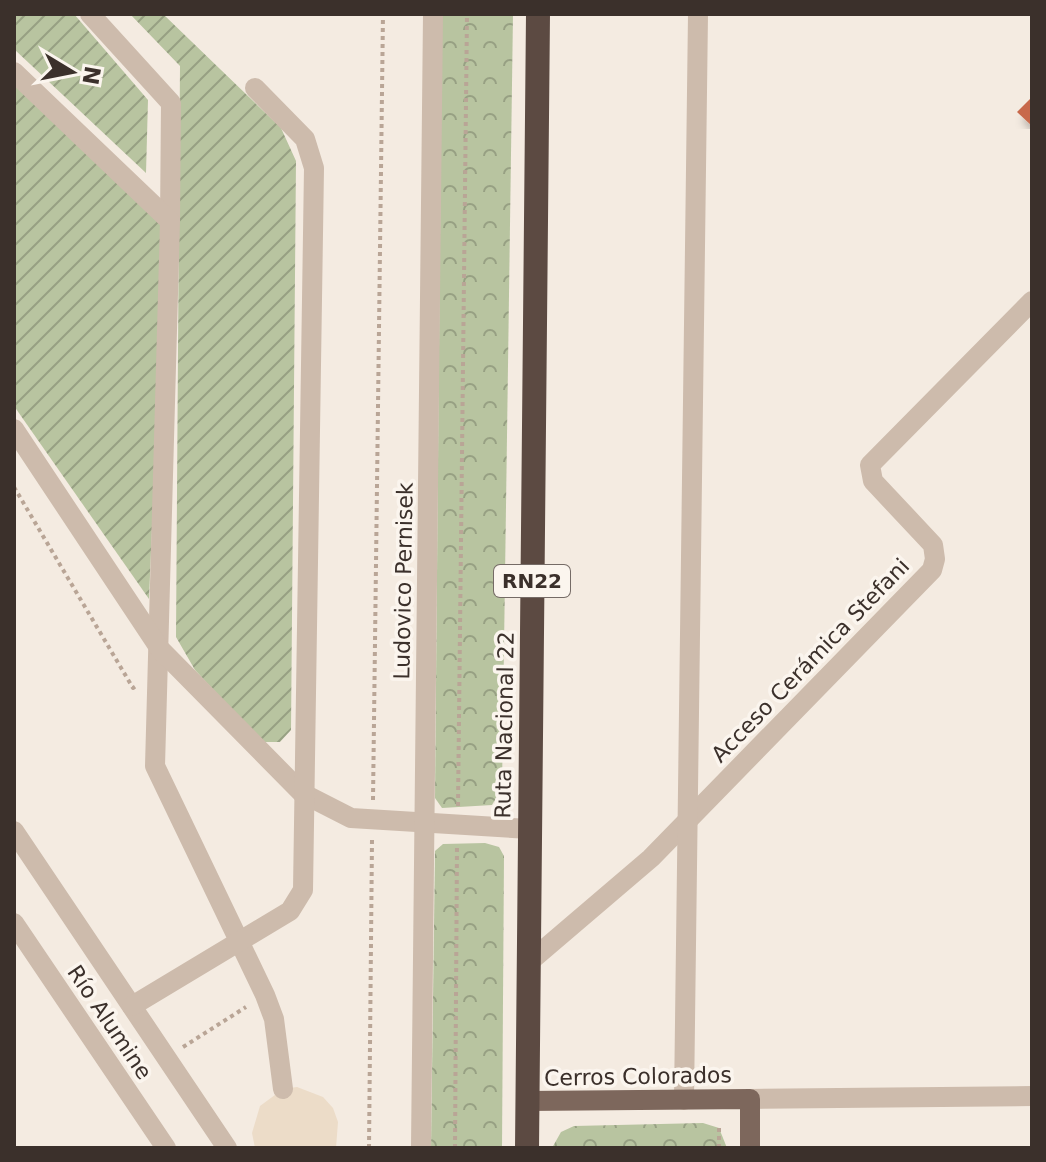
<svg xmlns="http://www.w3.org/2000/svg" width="1046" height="1162" viewBox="0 0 1046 1162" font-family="'DejaVu Sans',sans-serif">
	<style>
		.park { fill: url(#park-crowns) }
		.garden { fill: url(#garden-furrows) }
		.plaza { fill: #ecdcc8 }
		.building { fill: #c8694b; filter: url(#shadow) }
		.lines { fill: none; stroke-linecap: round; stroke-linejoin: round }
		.path { stroke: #b9a596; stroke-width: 4; stroke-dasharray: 4 4; stroke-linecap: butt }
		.minor { stroke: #cdbbac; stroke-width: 20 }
		.major { stroke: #7d675c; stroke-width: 20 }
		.highway { stroke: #5c4a42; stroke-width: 24 }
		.labels { text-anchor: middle; stroke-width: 7; stroke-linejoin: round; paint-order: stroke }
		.shield { fill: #fbf5ee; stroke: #756b66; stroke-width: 2 }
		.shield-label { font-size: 20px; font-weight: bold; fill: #3b302b }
		.street-label { font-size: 22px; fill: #3b302b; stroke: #fbf5ee }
	</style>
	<defs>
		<pattern id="park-crowns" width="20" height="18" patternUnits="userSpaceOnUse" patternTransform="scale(2)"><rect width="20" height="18" fill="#b8c4a0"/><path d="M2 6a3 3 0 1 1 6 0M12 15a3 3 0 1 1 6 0" fill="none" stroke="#97a083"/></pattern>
		<pattern id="garden-furrows" width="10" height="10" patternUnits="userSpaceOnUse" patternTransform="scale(2)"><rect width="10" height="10" fill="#b8c4a0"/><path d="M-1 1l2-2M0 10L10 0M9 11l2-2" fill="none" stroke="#97a083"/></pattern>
		<filter id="shadow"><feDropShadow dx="5" dy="9" stdDeviation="4" flood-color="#0004"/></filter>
	</defs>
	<rect width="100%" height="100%" fill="#f4ebe1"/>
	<g class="park">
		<path d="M442,14h71l-11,774 -10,17 -50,3 -7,-10z"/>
		<path d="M485,843l14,4 5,9 -2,292h-71l4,-297 8,-7z"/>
		<path d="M703,1123l16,5 8,20h-175l9,-16 13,-6z"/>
	</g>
	<g class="garden">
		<path d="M14,14h60l74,86 -2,73 -132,-124z"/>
		<path d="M130,14h33l118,114 15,33 -5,569 -11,12h-18l-67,-72 -19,-33 4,-571z"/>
		<path d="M14,77l151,144 -16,378 -135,-193z"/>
	</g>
	<path class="plaza" d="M297,1087l26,10 10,11 5,14 -2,26h-81l-3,-15 8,-27 23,-17z"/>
	<path class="building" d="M1032,97v29l-15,-14z"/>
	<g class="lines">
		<g class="path">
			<path d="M14,487l119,201 3,-2"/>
			<path d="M373,800l10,-786"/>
			<path d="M458,806l9,-792"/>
			<path d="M183,1047l63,-40"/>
			<path d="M719,1128v20"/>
			<path d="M369,1148l3,-308"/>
			<path d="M455,1148l2,-302"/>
		</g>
		<g class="minor">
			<path d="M90,14l81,89 -1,118"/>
			<path d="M14,72l156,149 -15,545 110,229 9,24 9,70"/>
			<path d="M14,429l146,220 142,144 49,25 178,11"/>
			<path d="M14,831l213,317"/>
			<path d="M14,923l152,225"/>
			<path d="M528,963l123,-105 281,-288 3,-11 -2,-14 -60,-64 -3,-16 162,-164"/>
			<path d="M132,1006l158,-95 13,-21 11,-722 -9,-29 -50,-51"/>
			<path d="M750,1099l282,-3"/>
			<path d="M684,1100l14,-1086"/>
			<path d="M421,1148l12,-1134"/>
		</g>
		<path class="major" d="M527,1101l223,-2v49"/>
		<path class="highway" d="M527,1148l11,-1134"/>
	</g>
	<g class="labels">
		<rect class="shield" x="494" y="565" width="76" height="32" rx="6"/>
		<g class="shield-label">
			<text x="532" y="588">RN22</text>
		</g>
		<g class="street-label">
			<text transform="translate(403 581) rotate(-89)" y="8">Ludovico Pernisek</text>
			<text transform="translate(810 660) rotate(-46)" y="8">Acceso Cerámica Stefani</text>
			<text transform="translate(504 725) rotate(-89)" y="8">Ruta Nacional 22</text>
			<text transform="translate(110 1022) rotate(56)" y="8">Río Alumine</text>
			<text transform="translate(638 1076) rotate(-1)" y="8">Cerros Colorados</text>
		</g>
	</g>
	<rect width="1046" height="1162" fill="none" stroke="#3b302b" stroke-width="32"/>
	<g transform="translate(72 72) rotate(100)" stroke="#fbf5ee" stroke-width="6" paint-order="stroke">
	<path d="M0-6L14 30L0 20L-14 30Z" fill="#3b302b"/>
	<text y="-12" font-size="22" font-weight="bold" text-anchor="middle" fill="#3b302b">N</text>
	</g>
</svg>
